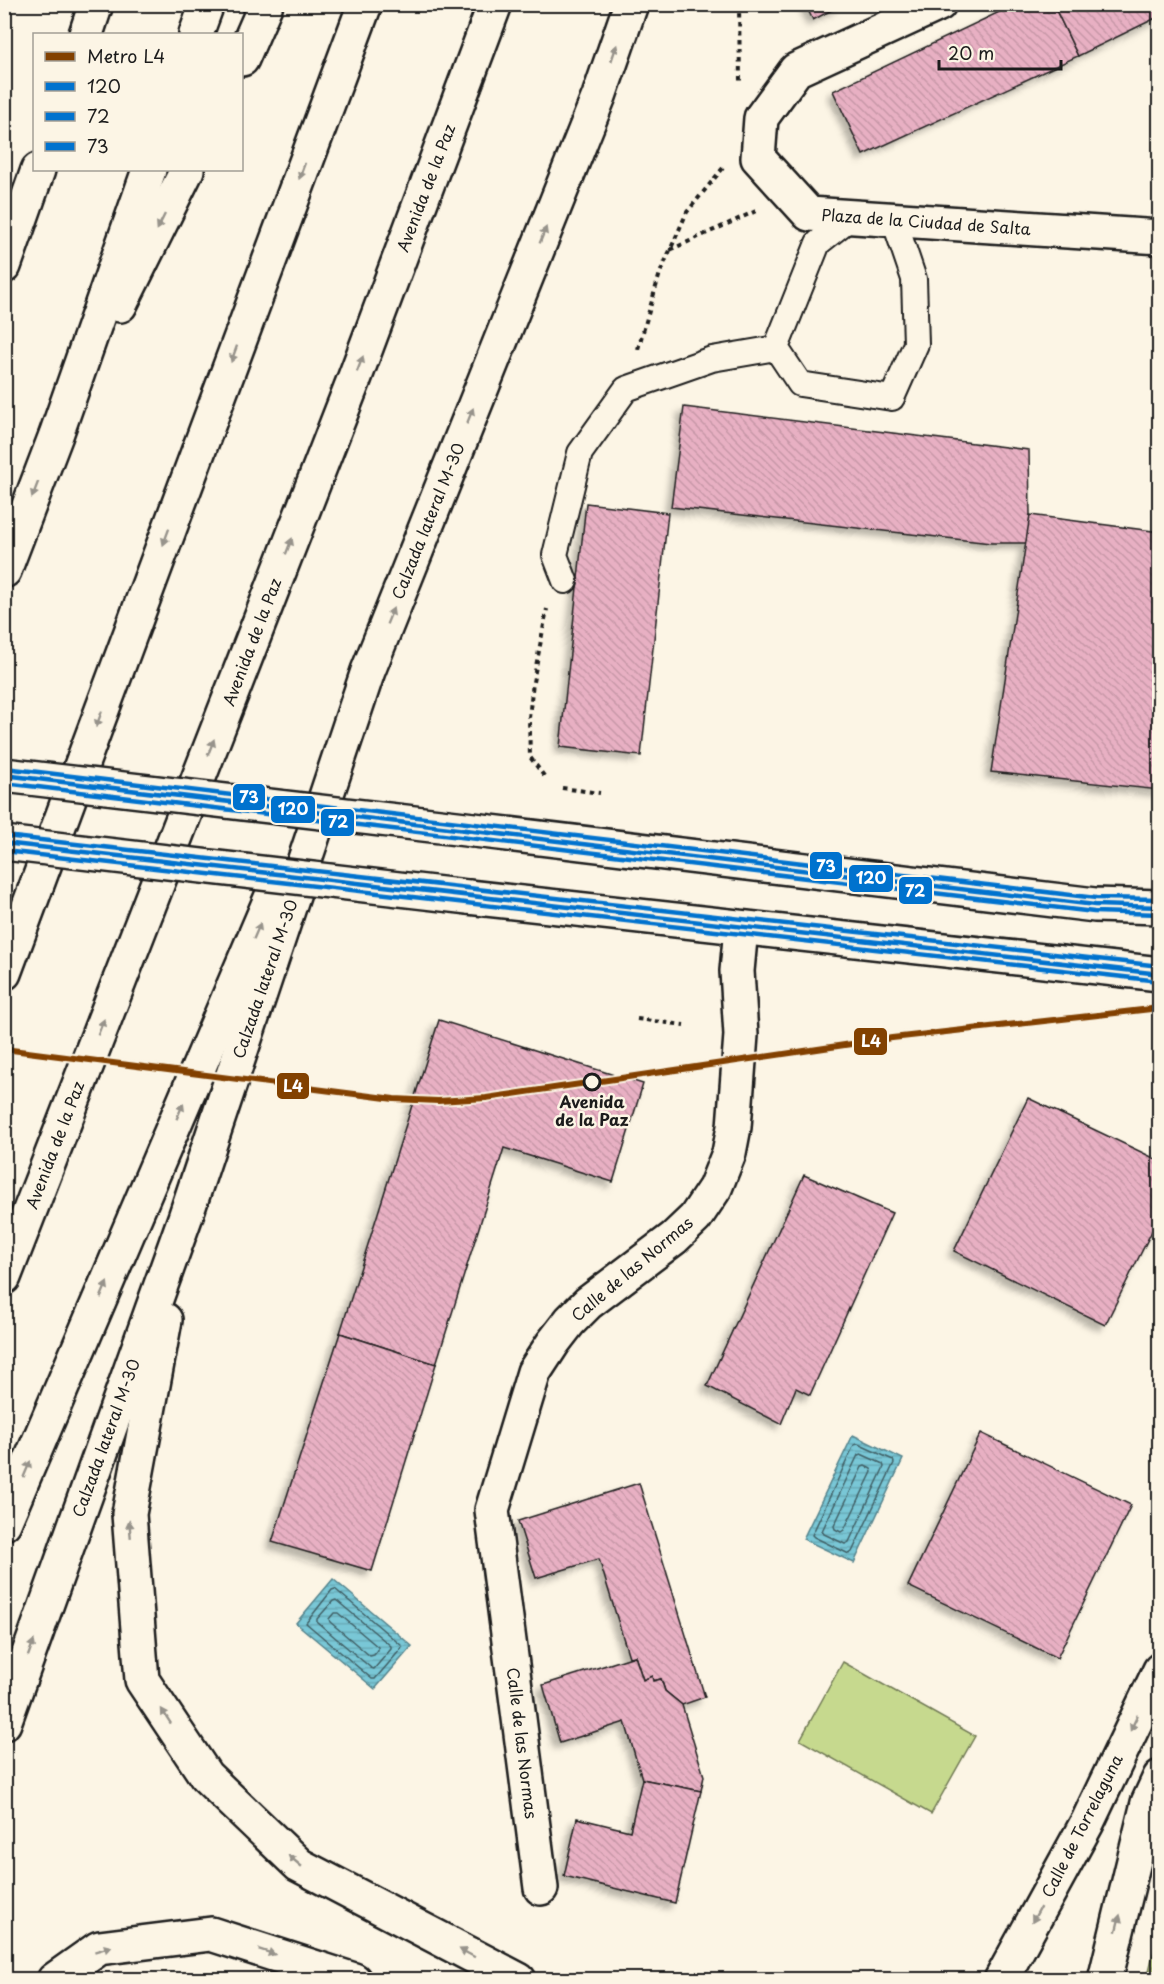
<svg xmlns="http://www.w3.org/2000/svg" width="1164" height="1984" viewBox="0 0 1164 1984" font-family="'Playpen Sans',sans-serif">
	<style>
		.garden { fill: url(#garden-furrows); stroke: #717a55; stroke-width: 1.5 }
		.pitch { fill: #c6d98e; stroke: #717a55; stroke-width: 1.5 }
		.water { fill: url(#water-rules); stroke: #54838c; stroke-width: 1.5 }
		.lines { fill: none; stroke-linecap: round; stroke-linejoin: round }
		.shore { stroke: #416066; stroke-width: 1.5 }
		.building { fill: url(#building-back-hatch); stroke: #1c1c1c; stroke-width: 1.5; filter: url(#shadow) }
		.service-casing { stroke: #1c1c1c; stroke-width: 28 }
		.minor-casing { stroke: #1c1c1c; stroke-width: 38 }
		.tertiary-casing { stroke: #1c1c1c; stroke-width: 38 }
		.secondary-casing { stroke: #1c1c1c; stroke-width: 38 }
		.motorway-casing { stroke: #1c1c1c; stroke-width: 38 }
		.path { stroke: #1c1c1c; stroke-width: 4; stroke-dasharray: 4.5 4.5; stroke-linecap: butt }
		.service { stroke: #fcf5e5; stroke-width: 24 }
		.minor { stroke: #fcf5e5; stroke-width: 33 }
		.tertiary { stroke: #fcf5e5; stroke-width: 33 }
		.secondary { stroke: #fcf5e5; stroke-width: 33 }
		.motorway { stroke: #fcf5e5; stroke-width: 33 }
		.secondary-bridge-casing { stroke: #1c1c1c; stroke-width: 38; stroke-linecap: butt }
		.secondary-bridge { stroke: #fcf5e5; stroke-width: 33 }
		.bus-1-casing { stroke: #fcf5e5; stroke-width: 9 }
		.bus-2-casing { stroke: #fcf5e5; stroke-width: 9 }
		.bus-3-casing { stroke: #fcf5e5; stroke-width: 9 }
		.bus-1 { stroke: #0072ce; stroke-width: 4.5 }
		.bus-2 { stroke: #0072ce; stroke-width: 4.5 }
		.bus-3 { stroke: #0072ce; stroke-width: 4.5 }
		.metro-1-casing { stroke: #fcf5e5; stroke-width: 10 }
		.metro-1 { stroke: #824100; stroke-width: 6 }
		.oneway { fill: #97938b }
		.stop-dot { fill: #fcf5e5; stroke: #1c1c1c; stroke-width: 3 }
		.labels { text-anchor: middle; stroke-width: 5; stroke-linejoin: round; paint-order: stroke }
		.street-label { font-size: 16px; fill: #1c1c1c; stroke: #fcf5e5 }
		.stop-label { font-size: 16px; font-weight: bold; fill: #1c1c1c; stroke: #fcf5e5 }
		.line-badge { stroke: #fcf5e5; stroke-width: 2 }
		.badge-label { font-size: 16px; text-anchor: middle; font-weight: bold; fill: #fff }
	</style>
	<defs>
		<pattern id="garden-furrows" width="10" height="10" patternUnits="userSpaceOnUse" patternTransform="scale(1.5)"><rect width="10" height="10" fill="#c6d98e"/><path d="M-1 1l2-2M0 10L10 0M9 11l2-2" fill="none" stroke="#aaba7a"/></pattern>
		<pattern id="water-rules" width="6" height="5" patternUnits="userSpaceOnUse" patternTransform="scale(1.5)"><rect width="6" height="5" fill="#79c7d6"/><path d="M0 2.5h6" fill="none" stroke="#68aab7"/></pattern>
		<pattern id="building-back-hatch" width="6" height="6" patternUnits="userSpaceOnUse" patternTransform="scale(1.5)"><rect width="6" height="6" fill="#e8b0c3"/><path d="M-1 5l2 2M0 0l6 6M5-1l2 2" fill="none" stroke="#c697a7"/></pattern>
		<filter id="shadow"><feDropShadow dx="-5.5" dy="5.5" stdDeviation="3" flood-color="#0004"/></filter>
	</defs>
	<rect width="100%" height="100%" fill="#fcf5e5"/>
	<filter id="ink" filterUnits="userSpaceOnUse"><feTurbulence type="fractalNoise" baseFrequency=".0167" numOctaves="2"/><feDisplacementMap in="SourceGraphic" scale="12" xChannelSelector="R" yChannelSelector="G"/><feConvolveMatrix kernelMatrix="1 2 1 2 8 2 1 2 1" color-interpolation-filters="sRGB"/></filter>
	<g filter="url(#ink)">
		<path class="garden" d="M1159,1930v49h-12z"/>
		<path class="pitch" d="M843,1662l132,74 -44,78 -131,-74z"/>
		<g class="water">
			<path d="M853,1435l50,24 -49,104 -51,-24z"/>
			<path d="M333,1579l79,67 -37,43 -79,-66z"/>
		</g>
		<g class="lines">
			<g class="shore">
				<path d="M858,1444l35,16 1,3 -42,89 -3,2 -35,-17 -2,-2 42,-90z"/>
				<path d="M861,1454l22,10 1,3 -35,75 -4,2 -21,-10 -2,-3 36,-76z"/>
				<path d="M865,1466l6,3 1,3 -28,58 -3,2 -6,-3 -1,-3 28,-59z"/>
				<path d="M335,1589l67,57 -1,3 -26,30h-3l-66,-56 26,-33z"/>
				<path d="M336,1600l55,46v3l-17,20 -3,-1 -54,-46v-3l16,-18z"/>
				<path d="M334,1613h4l40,34v3l-4,5 -4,1 -40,-34 -1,-3z"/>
			</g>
		</g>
		<g class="building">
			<path d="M805,4h38l-30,16z"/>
			<path d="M1016,4h37l25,52 -215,99 -30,-64z"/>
			<path d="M1053,4h107v12l-82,40z"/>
			<path d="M684,407l345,43 1,65 -3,28h-36l-320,-36z"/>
			<path d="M586,503l82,10 -27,243 -81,-9z"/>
			<path d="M1030,515l130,17v258l-169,-18z"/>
			<path d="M439,1020l204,64 -30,98 -109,-34 -68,216 -96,-31z"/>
			<path d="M1028,1098l132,63v54l-55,110 -151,-74z"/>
			<path d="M804,1175l88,38 -82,182 -14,-7 -15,36 -74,-38z"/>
			<path d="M340,1333l96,31 -64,207 -100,-29z"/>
			<path d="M981,1433l150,72 -74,153 -149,-72z"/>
			<path d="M639,1483l66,214 -23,8 -17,-14 -4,-12 -8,2 -1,-5 -9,4 -8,-24 -6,1 -30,-98 -63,19 -18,-57z"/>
			<path d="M635,1656l8,24 9,-4 1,5 8,-2 4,12 17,14 22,71 -3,15 -59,-12 -17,-57 -65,21 -17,-58z"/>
			<path d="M642,1779l59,12 -26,112 -111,-27 13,-58 53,13z"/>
		</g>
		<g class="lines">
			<defs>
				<g id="service">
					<path d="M851,217l-33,26 -42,105 24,36 92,14 24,-54 -2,-65 -20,-59"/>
					<path d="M565,581l-10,-26 25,-102 46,-64 86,-30 64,-11"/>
				</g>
				<g id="minor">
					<path d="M939,4l-143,66 -35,48 -3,40 51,56 351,23"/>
					<path d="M86,34l10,-30"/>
					<path d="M4,266l34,-96"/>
					<path d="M541,1888l-49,-378 42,-138 19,-29 17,-22 18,-18 86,-65 21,-20 20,-30 14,-35 5,-26 7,-92 -4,-64 4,-43"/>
				</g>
				<g id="tertiary">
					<path d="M1001,1980l86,-157 73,-153"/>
					<path d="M1105,1980l43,-177 12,-26"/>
				</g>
				<g id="secondary">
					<path d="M474,830l621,75 65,2"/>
					<path d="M468,897l692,77"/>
				</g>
				<g id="motorway">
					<path d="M196,34l11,-30"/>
					<path d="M242,59l24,-55"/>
					<path d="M120,305l67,-135"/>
					<path d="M4,571l52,-136 93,-265"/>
					<path d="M4,973l361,-969"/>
					<path d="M4,1277l351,-900 140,-373"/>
					<path d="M165,1320l-36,194 13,166 64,96 93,89 220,115"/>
					<path d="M4,1523l268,-627"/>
					<path d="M4,1723l181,-505 183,-547 231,-575 32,-92"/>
					<path d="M54,1980l45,-32 112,-14 143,46"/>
				</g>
			</defs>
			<use href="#service" class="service-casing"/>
			<use href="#minor" class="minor-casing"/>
			<use href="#tertiary" class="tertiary-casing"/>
			<use href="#secondary" class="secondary-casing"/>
			<use href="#motorway" class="motorway-casing"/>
			<g class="path">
				<path d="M739,4l1,78"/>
				<path d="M670,250l86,-39"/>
				<path d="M638,349l22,-76 27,-61 36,-44"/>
				<path d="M544,776l-14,-19 -1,-39 4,-36 14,-73"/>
				<path d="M562,788l38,5"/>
				<path d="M637,1019l47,6"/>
			</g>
			<use href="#service" class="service"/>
			<use href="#minor" class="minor"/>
			<use href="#tertiary" class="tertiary"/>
			<use href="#secondary" class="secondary"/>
			<use href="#motorway" class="motorway"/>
			<defs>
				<g id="secondary-bridge">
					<path d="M4,775l470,55"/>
					<path d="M4,843l464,54"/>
				</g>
			</defs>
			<use href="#secondary-bridge" class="secondary-bridge-casing"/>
			<use href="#secondary-bridge" class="secondary-bridge"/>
			<defs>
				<g id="bus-1">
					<path d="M4,775l1091,130 65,2"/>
					<path d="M4,843l1156,131"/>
				</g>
				<g id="bus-2">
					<path d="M4,783l1090,129 66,2"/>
					<path d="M4,851l1155,130"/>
				</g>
				<g id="bus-3">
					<path d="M5,768l1091,130 64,1"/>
					<path d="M5,836l1155,130"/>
				</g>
			</defs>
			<use href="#bus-1" class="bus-1-casing"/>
			<use href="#bus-2" class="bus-2-casing"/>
			<use href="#bus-3" class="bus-3-casing"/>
			<use href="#bus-1" class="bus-1"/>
			<use href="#bus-2" class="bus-2"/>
			<use href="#bus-3" class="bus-3"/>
			<defs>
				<path id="metro-1" d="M4,1049l390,50 44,2 48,-3 406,-60 268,-30"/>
			</defs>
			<use href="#metro-1" class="metro-1-casing"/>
			<use href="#metro-1" class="metro-1"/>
		</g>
		<defs><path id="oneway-solid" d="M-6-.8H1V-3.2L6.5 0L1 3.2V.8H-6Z" transform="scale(1.5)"/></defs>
		<g class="oneway">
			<use href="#oneway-solid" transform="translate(614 53) rotate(-71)"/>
			<use href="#oneway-solid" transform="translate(302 171) rotate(110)"/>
			<use href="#oneway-solid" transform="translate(161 222) rotate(116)"/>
			<use href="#oneway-solid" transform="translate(543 235) rotate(-68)"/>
			<use href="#oneway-solid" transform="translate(234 354) rotate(110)"/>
			<use href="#oneway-solid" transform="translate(360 364) rotate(-69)"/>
			<use href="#oneway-solid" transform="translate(470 416) rotate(-68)"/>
			<use href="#oneway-solid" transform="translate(35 490) rotate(111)"/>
			<use href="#oneway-solid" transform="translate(166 537) rotate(110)"/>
			<use href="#oneway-solid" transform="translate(289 546) rotate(-69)"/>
			<use href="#oneway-solid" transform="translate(390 616) rotate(-68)"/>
			<use href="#oneway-solid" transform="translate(99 719) rotate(110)"/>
			<use href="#oneway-solid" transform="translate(211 747) rotate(-69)"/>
			<use href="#oneway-solid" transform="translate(257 931) rotate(-67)"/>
			<use href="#oneway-solid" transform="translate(101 1027) rotate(-69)"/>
			<use href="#oneway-solid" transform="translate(180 1111) rotate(-67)"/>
			<use href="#oneway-solid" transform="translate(104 1290) rotate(-67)"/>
			<use href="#oneway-solid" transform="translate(27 1469) rotate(-67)"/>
			<use href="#oneway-solid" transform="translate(130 1529) rotate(-95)"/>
			<use href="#oneway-solid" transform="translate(31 1648) rotate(-70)"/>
			<use href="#oneway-solid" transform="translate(166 1716) rotate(-123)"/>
			<use href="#oneway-solid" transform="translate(1134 1723) rotate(115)"/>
			<use href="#oneway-solid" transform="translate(295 1861) rotate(-140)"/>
			<use href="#oneway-solid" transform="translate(1036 1915) rotate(119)"/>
			<use href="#oneway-solid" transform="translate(1118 1923) rotate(-76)"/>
			<use href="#oneway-solid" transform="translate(103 1949) rotate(-17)"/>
			<use href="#oneway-solid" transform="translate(267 1952) rotate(18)"/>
			<use href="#oneway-solid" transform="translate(467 1953) rotate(-152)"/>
		</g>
	</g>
	<circle class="stop-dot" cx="592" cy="1082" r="8"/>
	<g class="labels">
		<g class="street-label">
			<text transform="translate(426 188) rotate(-69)" y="6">Avenida de la Paz</text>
			<text transform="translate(926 222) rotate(4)" y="6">Plaza de la Ciudad de Salta</text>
			<text transform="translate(428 521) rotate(-68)" y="6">Calzada lateral M-30</text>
			<text transform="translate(252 642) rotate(-69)" y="6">Avenida de la Paz</text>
			<text transform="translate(265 979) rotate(-71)" y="6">Calzada lateral M-30</text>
			<text transform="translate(55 1145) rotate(-69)" y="6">Avenida de la Paz</text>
			<text transform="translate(632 1269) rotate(-40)" y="6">Calle de las Normas</text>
			<text transform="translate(106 1438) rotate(-70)" y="6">Calzada lateral M-30</text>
			<text transform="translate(522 1743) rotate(83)" y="6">Calle de las Normas</text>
			<text transform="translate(1082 1826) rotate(-63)" y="6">Calle de Torrelaguna</text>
		</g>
		<g class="stop-label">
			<text x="592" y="1108">Avenida<tspan x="592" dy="18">de la Paz</tspan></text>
		</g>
	</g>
	<g class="line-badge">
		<rect x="232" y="783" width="34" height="28" rx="6" fill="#0072ce"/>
		<rect x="270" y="795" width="46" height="29" rx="6" fill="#0072ce"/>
		<rect x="320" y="808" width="35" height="29" rx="6" fill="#0072ce"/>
		<rect x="809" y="851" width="34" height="29" rx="6" fill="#0072ce"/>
		<rect x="848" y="864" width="46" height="29" rx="6" fill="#0072ce"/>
		<rect x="898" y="876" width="35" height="29" rx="6" fill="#0072ce"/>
		<rect x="853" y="1027" width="35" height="29" rx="6" fill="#824100"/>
		<rect x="276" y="1072" width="34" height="28" rx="6" fill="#824100"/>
	</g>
	<g class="badge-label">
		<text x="249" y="803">73</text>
		<text x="293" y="815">120</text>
		<text x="338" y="828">72</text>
		<text x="826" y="872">73</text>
		<text x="871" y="884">120</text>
		<text x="915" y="897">72</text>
		<text x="871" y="1047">L4</text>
		<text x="293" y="1092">L4</text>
	</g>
	<rect width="1164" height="1984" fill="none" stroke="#fcf5e5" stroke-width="24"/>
	<rect x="12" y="12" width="1140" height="1960" fill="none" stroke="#1c1c1c" stroke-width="2" filter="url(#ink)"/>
	<rect x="33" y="33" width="210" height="138" fill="#fcf5e5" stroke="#a29e95" stroke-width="1.5"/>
	<rect x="45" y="52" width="30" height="9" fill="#824100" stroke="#a29e95" stroke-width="1.5"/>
	<text x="87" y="63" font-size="18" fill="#1c1c1c">Metro L4</text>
	<rect x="45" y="82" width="30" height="9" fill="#0072ce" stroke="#a29e95" stroke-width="1.5"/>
	<text x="87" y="93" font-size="18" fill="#1c1c1c">120</text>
	<rect x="45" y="112" width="30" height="9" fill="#0072ce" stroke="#a29e95" stroke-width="1.5"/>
	<text x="87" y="123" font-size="18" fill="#1c1c1c">72</text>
	<rect x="45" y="142" width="30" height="9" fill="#0072ce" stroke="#a29e95" stroke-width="1.5"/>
	<text x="87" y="153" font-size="18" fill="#1c1c1c">73</text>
	<path d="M939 60v9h122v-9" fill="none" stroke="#1c1c1c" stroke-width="3"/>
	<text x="948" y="60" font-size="18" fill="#1c1c1c" stroke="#fcf5e5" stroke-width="4.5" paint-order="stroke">20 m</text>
</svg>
